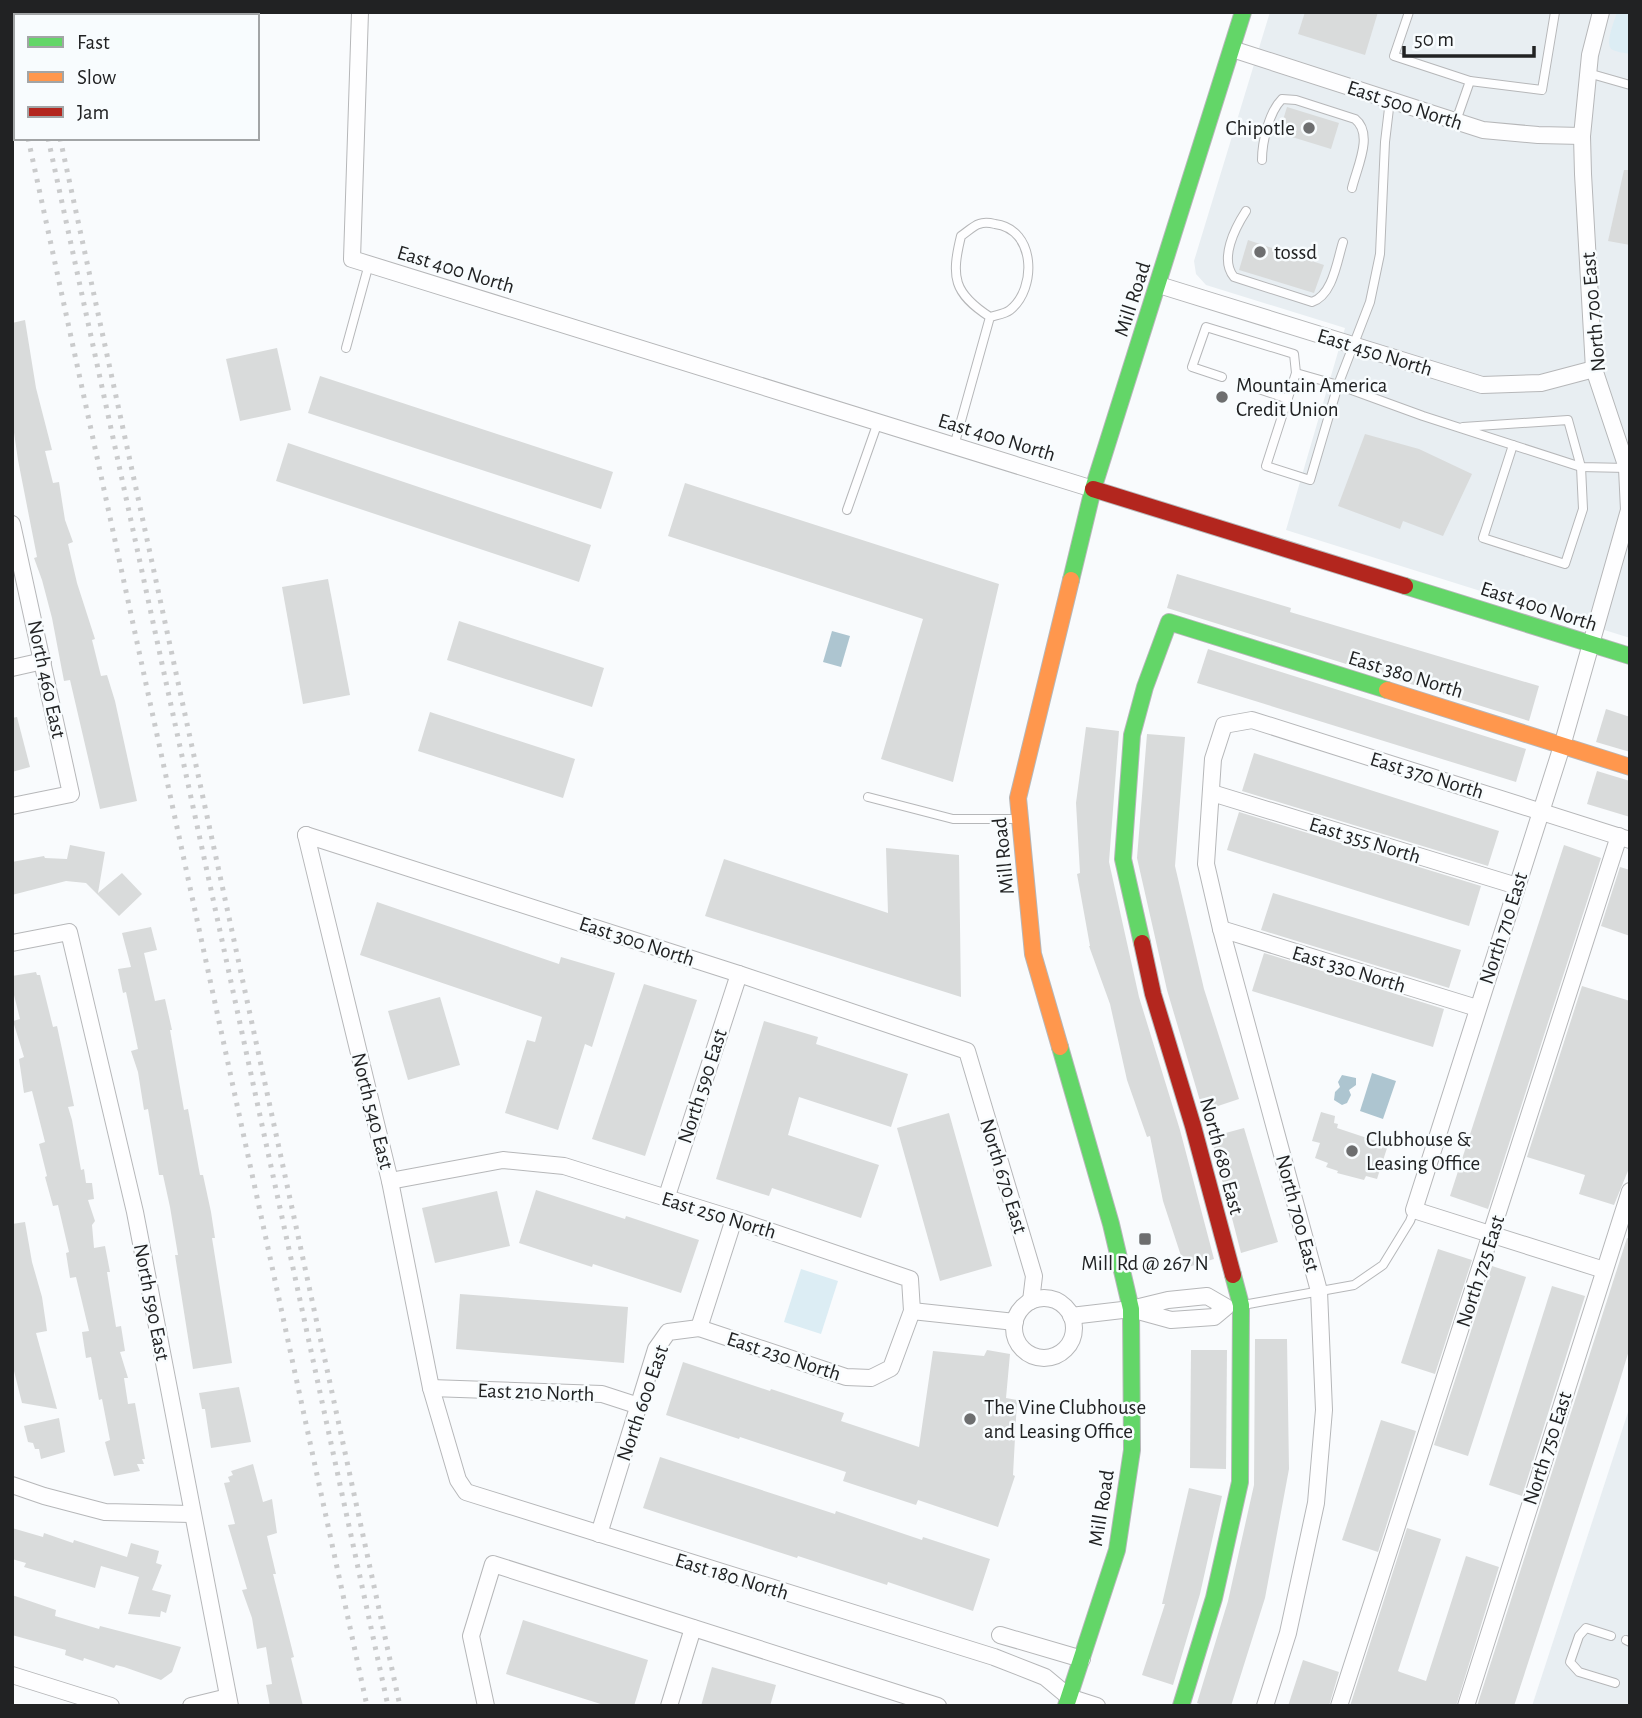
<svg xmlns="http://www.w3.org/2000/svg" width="1642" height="1718" viewBox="0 0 1642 1718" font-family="'Alegreya Sans',sans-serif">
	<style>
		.built { fill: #e8eef2 }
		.green { fill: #dcedf4 }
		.water { fill: #adc5d0 }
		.building { fill: #d9dbdb }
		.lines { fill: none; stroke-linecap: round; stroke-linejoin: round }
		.lane-casing { stroke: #b6b7b9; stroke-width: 10 }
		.street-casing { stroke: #b6b7b9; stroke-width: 18 }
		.fast-casing { stroke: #b6b7b9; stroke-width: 18 }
		.slow-casing { stroke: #b6b7b9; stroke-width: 18 }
		.jam-casing { stroke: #b6b7b9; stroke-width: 18 }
		.lane { stroke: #fefeff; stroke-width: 8 }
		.street { stroke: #fefeff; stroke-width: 16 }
		.fast { stroke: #63d668; stroke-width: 16 }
		.slow { stroke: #ff974d; stroke-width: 16 }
		.jam { stroke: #b3261e; stroke-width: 16 }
		.rail { stroke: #cacbcc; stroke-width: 5; stroke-dasharray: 3.5 7; stroke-linecap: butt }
		.poi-dot { fill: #6d6e6f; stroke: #f8fcfe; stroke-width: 2.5 }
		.labels { text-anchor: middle; stroke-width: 5; stroke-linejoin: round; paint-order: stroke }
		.street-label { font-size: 21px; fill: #212223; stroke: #f8fcfe }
		.poi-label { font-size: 21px; fill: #212223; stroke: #f8fcfe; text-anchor: start }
	</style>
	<rect width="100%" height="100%" fill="#f9fbfd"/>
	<g class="built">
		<path d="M1270,12h360v626l-344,-108 59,-202 -139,-43 -10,-11 -2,-13z"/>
		<path d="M1630,1406v300h-98z"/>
	</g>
	<g class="green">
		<path d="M1617,12h13v42c-5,-1 -13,-2 -17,-4 -10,-4 2,-30 4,-38z"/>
		<path d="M801,1269l37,12 -17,53 -37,-12z"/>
	</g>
	<g class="water">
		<path d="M832,631l18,5 -9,31 -18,-5z"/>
		<path d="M1372,1073l24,8 -13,38 -23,-8z"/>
		<path d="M1342,1075l14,3v7l-7,5 2,5 -4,8 -5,2 -8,-5 1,-8 5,-5 -2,-5z"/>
	</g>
	<g class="building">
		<path d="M1305,12h73l-13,43 -67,-21z"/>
		<path d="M1287,107l52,16 -8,26 -52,-16z"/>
		<path d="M1624,170h6v75l-22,-4z"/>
		<path d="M1248,240l76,25 -10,28 -75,-23z"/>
		<path d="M25,320l11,68 16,62 -7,1 8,32 6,-1 6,38 8,22 -5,2 9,39 18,56 -3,1 9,36 6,-1 8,26 22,100 -37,8 -30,-129 -6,1 -12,-63 -10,-38 -8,-22 3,-1 -19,-97 -6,-41v-96z"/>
		<path d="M277,348l14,62 -51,11 -14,-62z"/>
		<path d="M320,376l293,96 -12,37 -293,-96z"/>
		<path d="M1365,434l54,15 53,25 -29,62 -40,-15 -3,8 -62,-23z"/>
		<path d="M288,443l303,102 -12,37 -303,-101z"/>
		<path d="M685,483l314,101 -46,198 -72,-23 42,-140 -255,-83z"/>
		<path d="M1177,574l114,34 -1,4 249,74 -10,35 -362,-113z"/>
		<path d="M328,579l22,116 -47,9 -21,-117z"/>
		<path d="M459,621l145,47 -12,39 -145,-47z"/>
		<path d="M1208,649l318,100 -10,33 -319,-99z"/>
		<path d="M1606,709l24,8v35l-34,-10z"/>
		<path d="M430,712l145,47 -12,39 -145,-47z"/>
		<path d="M17,717l13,50 -18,5v-54z"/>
		<path d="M1086,727l33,4 -10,131 30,135 41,133 34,129 -29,9 -22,-67 -13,-65 -3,1 -20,-57 -17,-76 -21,-58h1l-13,-72 3,-1 -4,-70z"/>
		<path d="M1147,734l38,3 -10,129 29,123 35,110 -36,12 -36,-121 -30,-132z"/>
		<path d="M1254,753l245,78 -11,35 -246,-75z"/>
		<path d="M1597,771l33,10v36l-43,-13z"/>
		<path d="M1239,812l242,74 -12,40 -242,-76z"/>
		<path d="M70,845l35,7 -7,41 24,-20 20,21 -23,22 -33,-33 -20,-2 -54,14v-33l32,-6 1,2 22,1z"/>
		<path d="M1564,845l37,13 -113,351 -38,-13z"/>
		<path d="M886,848l73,7 2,142 -256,-81 19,-57 164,54z"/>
		<path d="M1620,867l10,3v66l-29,-10z"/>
		<path d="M1273,893l188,57 -12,38 -188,-58z"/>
		<path d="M377,902l182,62 2,-7 54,16 -23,74 -7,-3 -27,86 -53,-17 22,-73 8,2 7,-25 -182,-62z"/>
		<path d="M151,927l6,23 -13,3 11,48 10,-2 7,31h-2l14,80 4,-1 12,66h3l8,37 4,26h-3l20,125 -39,6 -18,-114h3l-8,-48 -7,-32h-4l-11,-66 -4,1 -6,-38 -7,-21 7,-2 -12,-57 -3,1 -5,-24 13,-2 -9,-34z"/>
		<path d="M1264,953l180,56 -11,38 -181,-56z"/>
		<path d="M36,972l1,3h3l13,52 4,-1 5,23 12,57 -6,1 4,13 9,50 3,-1 2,14h6l2,16 -6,1 7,21 -3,4 2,23 11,-2 5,26h-3l9,55 5,-1 4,25 -5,1 8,26h-4l4,26 7,-1 10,56h-3l2,5h-7l3,7 -26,5 -9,-34 5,-2 -8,-41 -3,1 -8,-43 -5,1 -4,-26 7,-1 -13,-54 -6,1 -4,-25 3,-1 -11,-47 -5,1 -8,-29 2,-1 -8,-32 6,-2 -13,-51 -8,2 -5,-34 5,-2 -11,-36 7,-2 -8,-32v-11z"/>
		<path d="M644,984l53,16 -52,156 -53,-17z"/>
		<path d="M1582,986l48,15v165l-16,39 -35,-11 6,-19 -58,-18z"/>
		<path d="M440,997l20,68 -52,15 -20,-69z"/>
		<path d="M764,1021l54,16 -2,7 92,30 -17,53 -92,-30 -11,38 91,30 -18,53 -89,-30 -3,8 -53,-17z"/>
		<path d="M1321,1112l14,4 -1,7 4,1 -1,4 51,17 -11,34 -11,-3 -2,4 -27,-7 1,-2 -12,-4 2,-4 -13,-5 5,-15 -8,-2z"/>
		<path d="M949,1113l43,153 -52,15 -43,-153z"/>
		<path d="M1244,1128l34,114 -37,11 -30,-116z"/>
		<path d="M536,1190l89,29 1,-3 73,24 -18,53 -88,-29 -1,3 -73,-24z"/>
		<path d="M497,1191l13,55 -75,17 -13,-55z"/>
		<path d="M25,1222l7,40 10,35 5,34 -11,2 21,76 -35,-6 -8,-32 -2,1v-148z"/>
		<path d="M1627,1238l3,1v108l-13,43 -103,316h-37z"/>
		<path d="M1438,1249l34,11 -37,114 -34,-11z"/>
		<path d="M1492,1266l34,11 -58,179 -34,-11z"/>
		<path d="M1552,1286l33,10 -63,200 -33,-11z"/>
		<path d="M460,1294l168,13 -4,56 -168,-14z"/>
		<path d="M1255,1339h32l2,130 -24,129 -34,108h-26l-8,-3 31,-102 26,-116z"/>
		<path d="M987,1350l23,4 -4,44 11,2 -4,75 2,1 -17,51 -80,-27 -2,5 -73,-24 3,-9 -106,-35 -1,2 -73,-24 17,-53 87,29 1,-2 73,24 -3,8 78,26 14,-96 51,5z"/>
		<path d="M1191,1350h36l-1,119 -36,-1z"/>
		<path d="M239,1387l12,55 -40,6 -6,-39h-3l-3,-16z"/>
		<path d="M59,1418l6,34 -24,7 -2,-10h-4l-2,-6 -5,-1 -4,-16z"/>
		<path d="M1381,1420l35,11 -38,121 -36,-12z"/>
		<path d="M660,1457l175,57 1,-3 86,29 1,-3 67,22 -17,52 -85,-29 -1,3 -89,-29 -1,2 -154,-50z"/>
		<path d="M253,1464l10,38 9,-3 5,34 -10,3 9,38h-3l21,83 -3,1 12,48h-33l-4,-21 6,-1 -6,-37 -9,2 -5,-31 -10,-28 5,-1 -19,-64 7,-1 -11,-41 6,-1 -2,-5 5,-2 -2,-4z"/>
		<path d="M1189,1488l33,8 -22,98 -27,91 -31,-10 23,-71h-3z"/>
		<path d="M12,1528l31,9 1,-4 29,10 1,-3 53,17 4,-14 28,8 -3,12 6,2 -10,25 19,5 -5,18 -5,-2 -1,6 -32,-3 11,-37 -38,-11 -6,22 -71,-21 2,-4 -14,-4z"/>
		<path d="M1407,1528l34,11 -43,132 2,1 26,9 40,-125 33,11 -43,139h-106z"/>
		<path d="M12,1595l44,15 -1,6 44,13 1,-3 81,21 -9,25 -11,8 -37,-13 -8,-2 -2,3 -30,-10 -1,3 -18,-6 1,-5 -54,-15z"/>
		<path d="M523,1620l125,40 -14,46h-27l-101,-32z"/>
		<path d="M1303,1660l36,12 -10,34h-41z"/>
		<path d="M712,1667l64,18 -6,21h-69z"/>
	</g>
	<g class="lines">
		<defs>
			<g id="lane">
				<path d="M1409,12l-15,44 76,25 -14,40"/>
				<path d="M1588,73l42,12"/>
				<path d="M1470,81l72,9 13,-78"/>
				<path d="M1390,100l-5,42 -5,112 -10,48 -32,83 85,31 158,51 46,1"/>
				<path d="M1262,160c0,-18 7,-48 20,-61l14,1 59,19c19,15 2,48 -3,69"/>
				<path d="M1246,211c-11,17 -27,48 -12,66l78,25c21,-7 25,-41 31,-60"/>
				<path d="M346,348l23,-84"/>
				<path d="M1222,377l-30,-10 14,-40 88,27 2,19 42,12 -28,95 -44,-14 30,-93"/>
				<path d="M1244,384l44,15"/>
				<path d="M1463,427l105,-7 13,47 2,42 -18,55 -82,-26 30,-93"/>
				<path d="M954,446l36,-129c-37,-24 -39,-40 -29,-81 6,-4 12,-10 18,-12 5,-2 12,-1 16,0 41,5 42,65 15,86 -5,4 -14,5 -20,7"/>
				<path d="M847,510l31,-88"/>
				<path d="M868,797l85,22h65"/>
				<path d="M1243,1305l111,-20 29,-20 27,-44 4,-11"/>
				<path d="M1611,1636l-25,-8 -7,8 -9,26 9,10 36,11"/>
				<path d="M1626,1640l4,2"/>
			</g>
			<g id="street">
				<path d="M360,12l-8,247 741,230"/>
				<path d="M1601,12l-11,43 -8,81 1,38 11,195 33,99 2,42 -67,236 -148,464 190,60"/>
				<path d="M1232,49l251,81 55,5 44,1"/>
				<path d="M1159,285l323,100 59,-2 53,-14"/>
				<path d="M12,524l59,270 -59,12"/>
				<path d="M12,668l31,-7"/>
				<path d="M1212,793l305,93"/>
				<path d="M306,835l84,346 41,207 27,92 8,12 528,165 51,20 24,20 28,9"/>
				<path d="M306,835l433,139 228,77 67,225 -3,25"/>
				<path d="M1221,929l256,79"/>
				<path d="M12,943l57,-11 66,280 95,494"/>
				<path d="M390,1181l113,-21 61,6 170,53 176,60 2,32 -21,57 -20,10 -25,-1 -147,-49"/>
				<path d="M666,1199l73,-225"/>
				<circle cx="1044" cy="1328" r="30"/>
				<path d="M912,1311l103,11"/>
				<path d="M1071,1316l60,-7 37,-9 39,-4 19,11 -12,10 -43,3 -40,-11"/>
				<path d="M431,1388l171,6 37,12"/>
				<path d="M12,1485l32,11 61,16 86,2"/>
				<path d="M599,1534l57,-185 12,-17 31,-4 35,-109"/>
				<path d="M1000,1635l82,24"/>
				<path d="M12,1675l99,31"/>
				<path d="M191,1706l37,-9"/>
				<path d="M486,1706l-15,-70 22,-72 445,142"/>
				<path d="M669,1706l24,-78"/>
				<path d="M1265,1706l23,-73 28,-130 8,-93 -5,-119 -98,-362 -15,-65 7,-105 11,-34 28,-5 378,120"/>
				<path d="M1339,1706l280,-870"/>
				<path d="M1466,1706l164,-515"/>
			</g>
			<g id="fast">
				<path d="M1071,580l22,-91 150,-477"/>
				<path d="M1405,586l225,70"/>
				<path d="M1142,943l-19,-84 9,-124 13,-48 24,-65 218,68"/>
				<path d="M1060,1047l51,177 20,85 1,141 -15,100 -51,156"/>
				<path d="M1181,1706l33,-108 26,-116 1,-177 -8,-30"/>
			</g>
			<g id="slow">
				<path d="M1387,690l243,77"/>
				<path d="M1060,1047l-27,-93 -15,-156 53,-218"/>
			</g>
			<g id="jam">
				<path d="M1093,489l312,97"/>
				<path d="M1142,943l11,51 40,132 40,149"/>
			</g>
		</defs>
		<use href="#lane" class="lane-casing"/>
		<use href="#street" class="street-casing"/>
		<use href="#fast" class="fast-casing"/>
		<use href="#slow" class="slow-casing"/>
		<use href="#jam" class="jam-casing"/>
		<use href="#lane" class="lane"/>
		<use href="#street" class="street"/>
		<use href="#fast" class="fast"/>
		<use href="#slow" class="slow"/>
		<use href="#jam" class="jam"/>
		<g class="rail">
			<path d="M21,12l1,4"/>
			<path d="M33,12l1,4"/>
			<path d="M12,67l4,16"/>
			<path d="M28,138l339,1568"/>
			<path d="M48,138l340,1568"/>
			<path d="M60,138l340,1568"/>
		</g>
	</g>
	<g class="poi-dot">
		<circle cx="1309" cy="128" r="7"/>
		<circle cx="1260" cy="252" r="7"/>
		<circle cx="1222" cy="397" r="7"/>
		<circle cx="1352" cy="1151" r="7"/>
		<rect x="1138" y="1232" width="14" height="14" rx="3.5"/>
		<circle cx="970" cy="1419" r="7"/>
	</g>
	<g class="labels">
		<g class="street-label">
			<text transform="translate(1405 105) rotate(18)" y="7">East 500 North</text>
			<text transform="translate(456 269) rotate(17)" y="7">East 400 North</text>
			<text transform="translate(1132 299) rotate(-72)" y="7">Mill Road</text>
			<text transform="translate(1593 312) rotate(-95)" y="7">North 700 East</text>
			<text transform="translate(1375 352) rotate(17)" y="7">East 450 North</text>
			<text transform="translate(997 437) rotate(17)" y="7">East 400 North</text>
			<text transform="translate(1539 606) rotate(18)" y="7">East 400 North</text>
			<text transform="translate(1406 674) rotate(17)" y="7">East 380 North</text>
			<text transform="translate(47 679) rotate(78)" y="7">North 460 East</text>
			<text transform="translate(1427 775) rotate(17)" y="7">East 370 North</text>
			<text transform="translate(1365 840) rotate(17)" y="7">East 355 North</text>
			<text transform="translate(1003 856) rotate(-96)" y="7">Mill Road</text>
			<text transform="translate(1503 928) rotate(-72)" y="7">North 710 East</text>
			<text transform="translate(637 941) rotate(18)" y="7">East 300 North</text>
			<text transform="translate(1349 969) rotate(17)" y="7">East 330 North</text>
			<text transform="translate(702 1086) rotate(-72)" y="7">North 590 East</text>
			<text transform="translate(373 1111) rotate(76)" y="7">North 540 East</text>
			<text transform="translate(1222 1156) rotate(75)" y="7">North 680 East</text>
			<text transform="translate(1004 1176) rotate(73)" y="7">North 670 East</text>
			<text transform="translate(1298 1213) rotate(75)" y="7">North 700 East</text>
			<text transform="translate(719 1215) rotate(17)" y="7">East 250 North</text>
			<text transform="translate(1480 1271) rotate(-72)" y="7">North 725 East</text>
			<text transform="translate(152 1302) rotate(79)" y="7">North 590 East</text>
			<text transform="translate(784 1356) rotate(18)" y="7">East 230 North</text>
			<text transform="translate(536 1392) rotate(2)" y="7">East 210 North</text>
			<text transform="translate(642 1403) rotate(-71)" y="7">North 600 East</text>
			<text transform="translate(1547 1448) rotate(-72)" y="7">North 750 East</text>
			<text transform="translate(1101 1508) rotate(-81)" y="7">Mill Road</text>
			<text transform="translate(732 1576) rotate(17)" y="7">East 180 North</text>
		</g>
		<g class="poi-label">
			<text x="1295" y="135" text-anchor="end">Chipotle</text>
			<text x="1274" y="259">tossd</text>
			<text x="1236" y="392">Mountain America<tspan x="1236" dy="24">Credit Union</tspan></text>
			<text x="1366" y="1146">Clubhouse &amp;<tspan x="1366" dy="24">Leasing Office</tspan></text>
			<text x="1145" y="1270" text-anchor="middle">Mill Rd @ 267 N</text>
			<text x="984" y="1414">The Vine Clubhouse<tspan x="984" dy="24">and Leasing Office</tspan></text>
		</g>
	</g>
	<rect width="1642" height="1718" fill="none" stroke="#212223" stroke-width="28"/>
	<rect x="14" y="14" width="245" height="126" fill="#f8fcfe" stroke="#a2a5a6" stroke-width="2"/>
	<rect x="28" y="37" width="35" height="10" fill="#63d668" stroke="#a2a5a6" stroke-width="2"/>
	<text x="77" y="49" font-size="21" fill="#212223">Fast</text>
	<rect x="28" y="72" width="35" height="10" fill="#ff974d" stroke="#a2a5a6" stroke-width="2"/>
	<text x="77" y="84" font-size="21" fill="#212223">Slow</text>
	<rect x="28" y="107" width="35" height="10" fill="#b3261e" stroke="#a2a5a6" stroke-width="2"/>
	<text x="77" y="119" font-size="21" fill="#212223">Jam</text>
	<path d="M1404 46v10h130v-10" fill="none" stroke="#212223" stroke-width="3.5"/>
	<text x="1414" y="46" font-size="21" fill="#212223" stroke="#f8fcfe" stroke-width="5" paint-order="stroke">50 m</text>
</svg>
